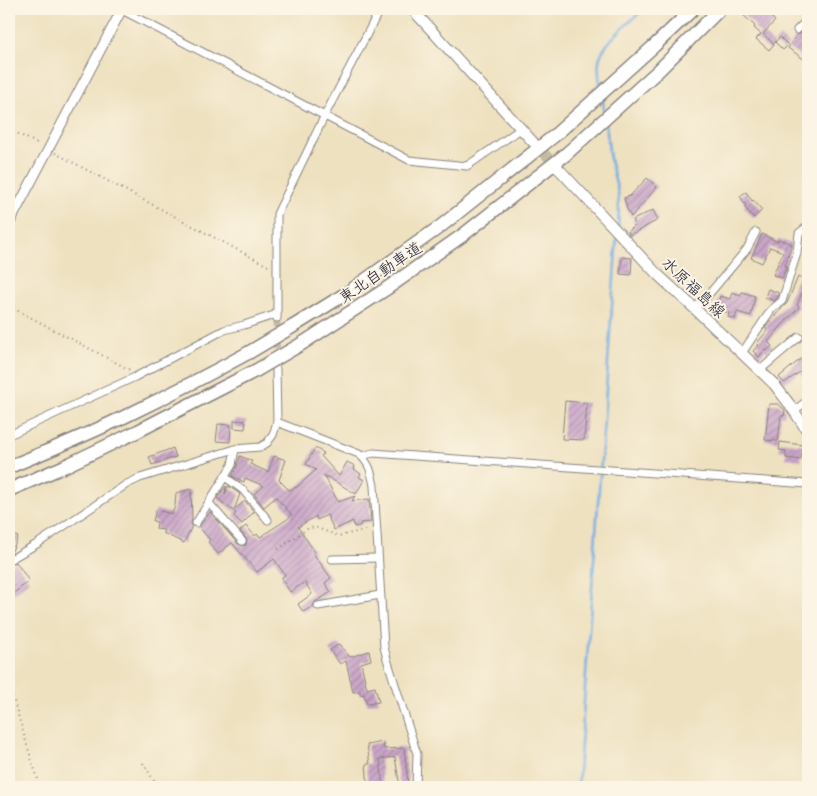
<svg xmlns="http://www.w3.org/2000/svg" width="817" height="796" viewBox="0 0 817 796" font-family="'Architects Daughter','Klee One',sans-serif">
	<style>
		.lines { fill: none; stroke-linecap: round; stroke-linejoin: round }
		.stream { stroke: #72ace3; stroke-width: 2.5 }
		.building { fill: url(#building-hatch) }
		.minor-tunnel { stroke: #c5bba5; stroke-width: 7; stroke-dasharray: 7 3.5; stroke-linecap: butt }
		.secondary-tunnel { stroke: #c5bba5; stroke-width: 10; stroke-dasharray: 10 5; stroke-linecap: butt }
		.minor-casing { stroke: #88827e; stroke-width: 9 }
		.tertiary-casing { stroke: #88827e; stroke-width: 11 }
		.secondary-casing { stroke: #88827e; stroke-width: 12 }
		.motorway-casing { stroke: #88827e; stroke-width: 15 }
		.path { stroke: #88827e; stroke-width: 2; stroke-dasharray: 1 4; stroke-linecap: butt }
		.minor { stroke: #fff; stroke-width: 7 }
		.tertiary { stroke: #fff; stroke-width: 9 }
		.secondary { stroke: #fff; stroke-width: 10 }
		.motorway { stroke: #fff; stroke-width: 12 }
		.motorway-bridge-casing { stroke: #88827e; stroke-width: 15; stroke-linecap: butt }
		.motorway-bridge { stroke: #fff; stroke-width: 12 }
		.labels { text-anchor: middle; stroke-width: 4; stroke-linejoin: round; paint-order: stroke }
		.street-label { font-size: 16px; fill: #22223b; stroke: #fcf5e5 }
	</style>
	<defs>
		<pattern id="building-hatch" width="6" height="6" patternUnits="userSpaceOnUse" patternTransform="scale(1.25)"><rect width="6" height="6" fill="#cba6c9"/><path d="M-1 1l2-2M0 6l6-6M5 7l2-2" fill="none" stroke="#a487a4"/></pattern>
	</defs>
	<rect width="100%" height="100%" fill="#fcf5e5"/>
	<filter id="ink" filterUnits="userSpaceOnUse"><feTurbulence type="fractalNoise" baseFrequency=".02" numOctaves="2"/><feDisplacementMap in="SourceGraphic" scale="10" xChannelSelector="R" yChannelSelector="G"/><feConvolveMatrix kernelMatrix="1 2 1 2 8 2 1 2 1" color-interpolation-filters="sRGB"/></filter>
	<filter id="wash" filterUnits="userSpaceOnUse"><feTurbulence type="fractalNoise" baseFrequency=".0096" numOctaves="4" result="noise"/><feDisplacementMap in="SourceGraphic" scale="20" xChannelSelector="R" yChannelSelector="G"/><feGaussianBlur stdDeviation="1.12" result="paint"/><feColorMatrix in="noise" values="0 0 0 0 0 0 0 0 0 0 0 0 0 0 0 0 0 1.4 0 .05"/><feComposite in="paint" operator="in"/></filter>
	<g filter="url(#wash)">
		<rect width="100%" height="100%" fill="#eee1c0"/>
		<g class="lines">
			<g class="stream">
				<path d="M601,89c-1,-9 -4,-19 -2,-28 2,-17 32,-40 45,-52"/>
				<path d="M603,99l1,14"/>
				<path d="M606,124l4,36 8,32 1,17 -1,18"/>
				<path d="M578,787l39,-552"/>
			</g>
		</g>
		<g id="blocks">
			<g class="building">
				<path d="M745,9h23l5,5 -2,3 4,4 -12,13 11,10 -5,6 -13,-11 5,-5 -7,-6 1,-2 -14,-13z"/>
				<path d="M802,33l6,4v25l-20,-14 9,-13z"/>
				<path d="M780,37l8,8 -5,5 -8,-8z"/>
				<path d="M647,178l10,9 -26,30 -4,-8 -3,-11 6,-2z"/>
				<path d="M746,192l6,9 1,-1 9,10 -8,8 -10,-11 2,-1 -6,-10z"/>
				<path d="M653,210l5,10 -28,15 -2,-3 7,-7 -2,-5z"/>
				<path d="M762,234l16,8v-3l14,5 -7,22h2l-5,12 -9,-3 10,-23 -13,-5 -8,16 -11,-5z"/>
				<path d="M622,257l10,1 -1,17 -11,-1z"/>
				<path d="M798,277l9,4 -10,24 2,2 -8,9h-1l-22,26 4,4 -5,5 -2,-1 -6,7 -6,-6 6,-6 -2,-2 11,-13 -3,-2 4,-6 18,-19z"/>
				<path d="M768,289l11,4 -2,5 -3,3 -9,-4z"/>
				<path d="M732,292l9,3 1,-3 13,4 -4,20 -14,-4 -2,7 -7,-2 1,-4 -13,-4 4,-13 10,3z"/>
				<path d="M808,353v32l-8,-13 -16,11 -5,-6z"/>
				<path d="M565,401l22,2 -3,37 -22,-1z"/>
				<path d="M769,404h9l7,6 -1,6h-3l-3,25 -13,-1z"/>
				<path d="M234,420l12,1 -1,8 -11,-1z"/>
				<path d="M218,424l13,1 -1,17 -14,-1z"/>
				<path d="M780,442l23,3 -2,15 -15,-2v-7l-7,-1z"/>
				<path d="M173,448l3,9 -24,8 -3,-8z"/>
				<path d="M315,448l9,5 -3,3 18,20 8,-14 8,4 -1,3 7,5 -2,3 5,3 -8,14 -32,-19 14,27 17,-6 -3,5 17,-2 2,23 -11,1 1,2 -7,2 -1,-6 -19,9 -7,-15 -10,5 -1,-4 -18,11 17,25 -2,1 18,25 -6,5 6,9 -16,10 -2,4 -10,6 -5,-8 14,-10 -7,-12 -15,10 -9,-14 4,-3 -11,-16 -17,13 -25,-29 -14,11 -10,-12 2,-2 -11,-13 11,-15 28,32 5,2 3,-1 1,-5 -7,-9 6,-5 9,10 2,-2 3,3 26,-17 6,-5 -16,-18 -12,10 -10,-13 10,-8 -19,-8 -1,4 -12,-6 5,-10 3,-10 12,5 -2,3 18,8 6,-16 12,4 -7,20 10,10 8,-3 19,-17 -10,-6z"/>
				<path d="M226,486l-1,8 3,-8 12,8 -6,16 11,-9 9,11 -12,12 -8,-8 2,-3 -19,-15z"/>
				<path d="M191,489l1,30 -1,4 1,3 -8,17 -21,-10 1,-3 -8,-1 1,-7 -4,-1 3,-11 16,4 3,-8 1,-13z"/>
				<path d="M9,534l9,3 -7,16 -2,1z"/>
				<path d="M16,562l13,19 -20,16v-30z"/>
				<path d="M339,644l11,13 19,-6 2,9 -10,3 6,26 8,-2 4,15 -12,2 -3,-10 -4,1v-4l-7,1 -7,-31 -6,3 -10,-14z"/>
				<path d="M383,742l1,7 20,-1 4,34 -2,1 1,4h-7l-5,-30 -15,2 3,28h-15l-2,-23h4l-3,-19z"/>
			</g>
		</g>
	</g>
	<g filter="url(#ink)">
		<use href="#blocks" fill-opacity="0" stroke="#88827e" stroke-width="1"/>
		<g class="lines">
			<path class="minor-tunnel" d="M276,359l1,-41"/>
			<path class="secondary-tunnel" d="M534,142l23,25"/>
			<defs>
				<g id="minor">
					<path d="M120,9l289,151 58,6 55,-38"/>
					<path d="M797,30l11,-11"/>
					<path d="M694,308l10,-8 43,-51 9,-17"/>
					<path d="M277,318v-104l48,-99 55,-106"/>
					<path d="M742,353l29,-43 11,-9 15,-48 2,-20 9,-7"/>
					<path d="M276,369l1,53 82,32c11,10 12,17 15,32l10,161 3,12 30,95 -1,33"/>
					<path d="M760,370l39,-33"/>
					<path d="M794,411l14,-11"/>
					<path d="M9,435l126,-58 89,-47 20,-5 33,-11"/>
					<path d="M364,458l1,-3 8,-2 435,31"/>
					<path d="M225,477l18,13 25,30"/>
					<path d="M209,503l33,38"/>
					<path d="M196,523l36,-58 3,-16"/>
					<path d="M332,559l46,-1"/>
					<path d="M9,560l28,-16 90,-60 13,-6 95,-29 25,-2 7,-4 6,-8 4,-13"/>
					<path d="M318,606l62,-11"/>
				</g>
				<path id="tertiary" d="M9,224l113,-215"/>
				<g id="secondary">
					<path d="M412,9l121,133"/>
					<path d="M557,167l100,107 37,34 80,76 16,21 18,27"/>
				</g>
				<g id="motorway">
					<path d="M292,327l55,-34 94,-67 113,-90 100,-90 39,-37"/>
					<path d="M303,343l83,-54 77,-54 102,-80 94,-85 61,-61"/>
					<path d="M9,467c41,-17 83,-34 123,-54 39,-19 78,-39 116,-60"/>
					<path d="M9,490l54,-23 75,-36 119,-61"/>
				</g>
			</defs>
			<use href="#minor" class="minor-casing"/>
			<use href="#tertiary" class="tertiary-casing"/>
			<use href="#secondary" class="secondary-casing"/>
			<use href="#motorway" class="motorway-casing"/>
			<g class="path">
				<path d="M9,129l31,16"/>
				<path d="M55,153l215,114"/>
				<path d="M9,306l121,64"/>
				<path d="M278,549l29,-20 7,-2 25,9 30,-7"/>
				<path d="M9,677c3,22 11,43 17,65 5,15 9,30 15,45"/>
				<path d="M143,763l15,24"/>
			</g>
			<use href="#minor" class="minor"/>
			<use href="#tertiary" class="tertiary"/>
			<use href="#secondary" class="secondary"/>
			<use href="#motorway" class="motorway"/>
			<defs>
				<g id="motorway-bridge">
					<path d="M248,353l44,-26"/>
					<path d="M257,370l46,-27"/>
				</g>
			</defs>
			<use href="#motorway-bridge" class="motorway-bridge-casing"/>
			<use href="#motorway-bridge" class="motorway-bridge"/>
		</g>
	</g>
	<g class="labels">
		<g class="street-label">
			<text transform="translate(380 272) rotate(-34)" y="6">東北自動車道</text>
			<text transform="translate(694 287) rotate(43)" y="6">水原福島線</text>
		</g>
	</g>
	<rect width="817" height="796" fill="none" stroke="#fcf5e5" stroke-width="30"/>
</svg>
